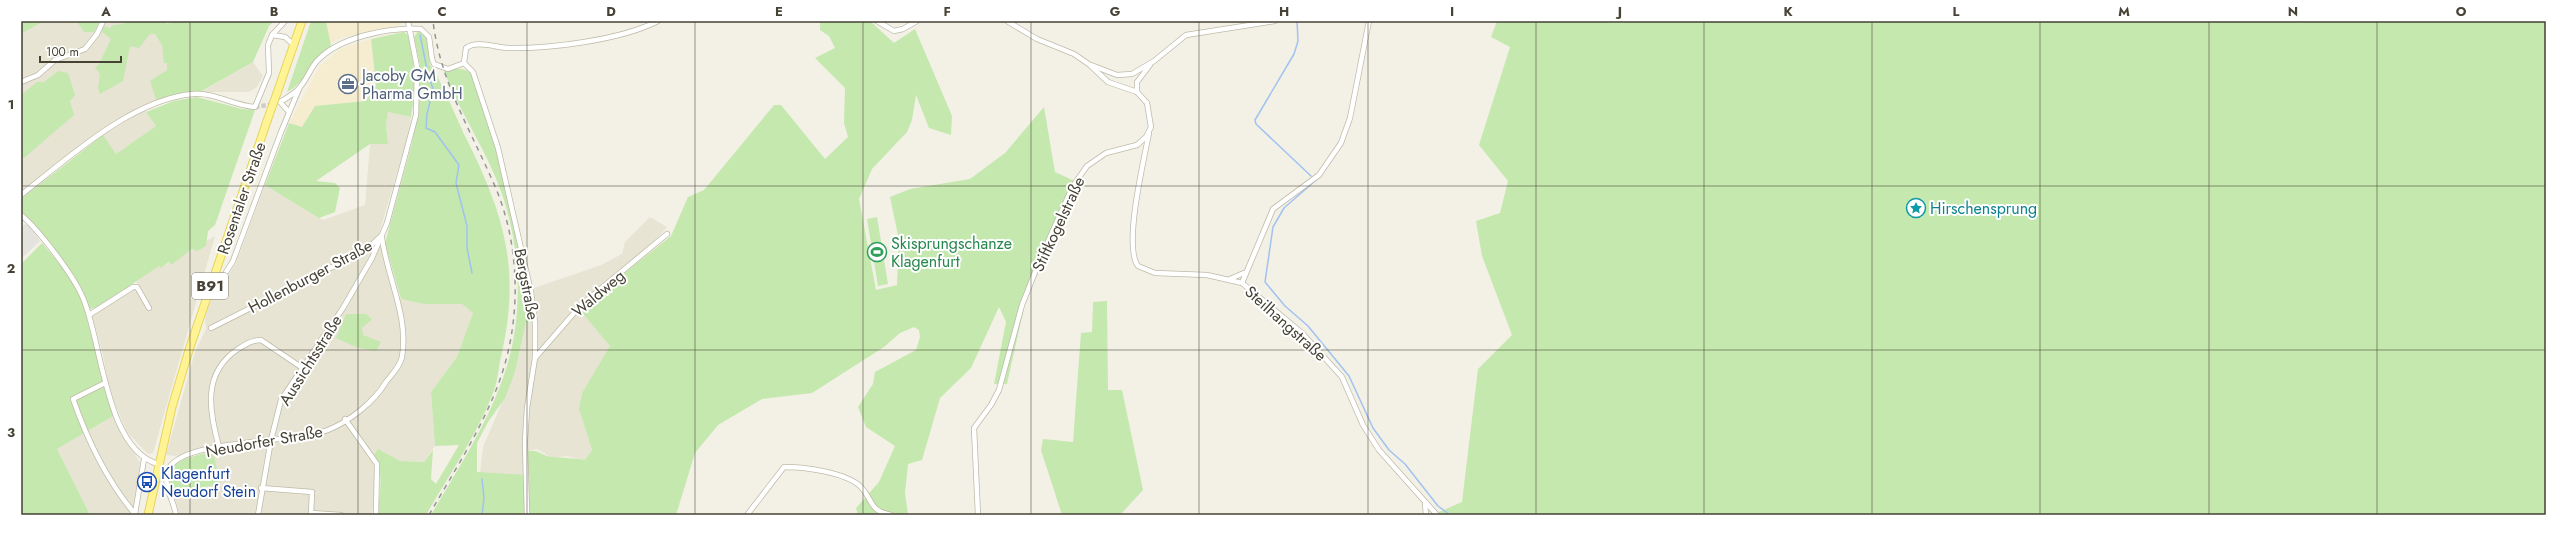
<svg xmlns="http://www.w3.org/2000/svg" width="2567" height="536" viewBox="0 0 2567 536" font-family="Jost,sans-serif">
	<style>
		.residential { fill: #e7e4d4 }
		.commercial { fill: #f6ecd0 }
		.green { fill: #c4e8ae }
		.parking { fill: #e4e3de }
		.lines { fill: none; stroke-linecap: round; stroke-linejoin: round }
		.stream { stroke: #a1c2f1; stroke-width: 1.5 }
		.minor-tunnel { stroke: #d0cec3; stroke-width: 4.5; stroke-dasharray: 4.5 2; stroke-linecap: butt }
		.minor-casing { stroke: #bfbba8; stroke-width: 6 }
		.primary-casing { stroke: #e5d461; stroke-width: 9 }
		.minor { stroke: #fff; stroke-width: 4.5 }
		.primary { stroke: #fff393; stroke-width: 7 }
		.rail { stroke: #959595; stroke-width: 1.5; stroke-dasharray: 5 5; stroke-linecap: butt }
		.primary-bridge-casing { stroke: #e5d461; stroke-width: 9; stroke-linecap: butt }
		.primary-bridge { stroke: #fff393; stroke-width: 7 }
		.grid { fill: none; stroke: #464235; stroke-width: 1; stroke-opacity: 0.55 }
		.labels { text-anchor: middle; stroke-width: 4; stroke-linejoin: round; paint-order: stroke }
		.shield { fill: #fff; stroke: #7e7b72; stroke-width: 1 }
		.shield-label { font-size: 15px; font-weight: bold; fill: #464235 }
		.service-label { font-size: 16px; fill: #4e5e75; stroke: #fff; text-anchor: start }
		.street-label { font-size: 16px; fill: #464235; stroke: #fff }
		.culture-label { font-size: 16px; fill: #0d838f; stroke: #fff; text-anchor: start }
		.leisure-label { font-size: 16px; fill: #27864d; stroke: #fff; text-anchor: start }
		.transit-label { font-size: 16px; fill: #164399; stroke: #fff; text-anchor: start }
		.neatline { fill: none; stroke: #464235; stroke-width: 1.5 }
		.grid-label { font-size: 13px; text-anchor: middle; font-weight: bold; fill: #464235 }
	</style>
	<rect width="100%" height="100%" fill="#f3f1e6"/>
	<g class="residential">
		<path d="M44,21h32l8,11 17,-1 4,-10h69l-10,4 5,22 -2,23 -10,32 -22,8 -33,19 -81,63v-158z"/>
		<path d="M253,62l10,14 -6,11 -8,5h-48z"/>
		<path d="M145,110l11,16 -40,28 -13,-19z"/>
		<path d="M388,112l23,5 -3,18 -30,102 13,49 10,13 23,5h38l11,9 -16,44 -26,35 4,54 -11,16 -24,-1 -21,-11 -5,3 3,21 -5,41h-192l-7,-22 47,-9 -9,-38 -35,10 -10,-1 29,-103 11,-23 -1,-11 8,-25 3,2 20,-32 29,-78 58,35 42,-15 5,-61h18l-2,-19z"/>
		<path d="M650,217l17,10 -20,23 -70,56 34,40 -29,47 -3,16 13,41 -7,10 -19,-4 -14,2 -15,-9 -10,2v24l-47,-1 3,-27 32,-75 11,-50 12,3 -4,-37 67,-23 21,-11 3,-12z"/>
		<path d="M215,236l-62,217 -5,1 -21,-22 -17,-39 -7,-38 -11,-40 46,-30 -2,-4 23,-16 2,3z"/>
		<path d="M113,416l27,47 -6,42 -5,10h-39l-33,-66z"/>
	</g>
	<g class="commercial">
		<path d="M326,21h77l-3,4 -56,12 -14,6z"/>
		<path d="M371,39l5,46 -10,16 -50,5 -14,21 -11,-1 -2,-3 31,-57 20,-17z"/>
	</g>
	<g class="green">
		<path d="M21,21h23l-23,13z"/>
		<path d="M76,21h24l-6,11h-10z"/>
		<path d="M124,21h42l1,3 7,-3h100l-5,5 -16,36 -53,30 -43,10 -7,-21 17,-11v-7h-3l-2,-18 -7,-11h-5l-11,14 -9,-2 -7,35 -23,13 -2,-6 2,-14 -5,-7 4,-3 12,-25 -9,-7 2,-6 6,2 3,-3 10,-1z"/>
		<path d="M311,21h15l5,25c-16,13 -26,37 -44,46z"/>
		<path d="M820,21h50l24,22 21,-14 37,87 -1,19 -22,-7 -13,-33 -4,25 -5,12 -35,37 -13,30 17,91 21,-5 2,-45 -9,-43 20,-8 60,-10 35,-26 39,-46 11,65 24,11 -53,116 -19,85h-13l12,-62 -7,-15 -28,61 -31,30 -18,62 -14,4 -3,29 3,22h-50l-2,-7 23,-26 16,-36 -29,-19 -8,-20 15,-23 2,-12 41,-22 4,-13 -1,-7 -5,-3 -14,6 -16,14 -72,46 -50,6 -44,26 -23,28 -19,62h-245c25,-43 54,-87 71,-134 22,-59 20,-128 0,-187 -15,-43 -42,-81 -58,-123 11,-2 20,-5 28,4l24,71 33,146 4,31 -7,-1 -11,50 -10,26 -17,24 -11,21v29l50,3v-24c14,-2 15,6 26,6 12,1 21,1 32,3l7,-10 -13,-41 3,-16 28,-47 -31,-37 92,-73 17,-39 16,-7 70,-85h7l44,54 23,-22 -4,-14 1,-35 -30,-30 20,-10 -6,-12 -9,-6z"/>
		<path d="M1497,21h1049v494h-1114l30,-13 16,-133 34,-34 -30,-79 -6,-35 24,-8 8,-32 -29,-36 31,-98 -19,-10z"/>
		<path d="M418,31l8,4 4,30c7,6 30,61 36,73 39,78 55,132 35,219 -3,12 -3,24 -8,36 -16,42 -44,82 -67,122h-46l-2,-2c1,-20 7,-41 -4,-59l4,-5 22,12 24,1 9,-12 -2,29 5,5 23,-39 -24,1 -4,-54 26,-35 16,-44 -11,-9h-38l-23,-5 -16,-56 27,-100 5,-27 3,-51 -6,-28z"/>
		<path d="M404,32l5,4c6,29 7,52 2,81l-23,-5 -2,13 2,19h-18l-54,37 19,2 5,5 -5,24 -16,6 -54,-33 24,-62 13,4 13,-21 51,-5 10,-16 -5,-46z"/>
		<path d="M58,71l10,2 7,22 -5,6 4,14 -50,43 -3,-1v-62l16,-13h7z"/>
		<path d="M197,97l45,12 13,1 -40,115 -7,6 -2,15 -9,5 -5,-2 -21,16 -2,-3 -8,6 -2,-2 -61,41 -8,2 -16,-34 -53,-65v-11l82,-64 13,19 40,-28 -10,-14 28,-11z"/>
		<path d="M877,217l11,67 -10,2 -11,-67z"/>
		<path d="M42,243l28,34 11,20 32,119 -56,33 33,66h-69v-251z"/>
		<path d="M1107,301l1,89h14l21,100 -23,25h-58l-21,-65 2,-11 30,3 8,-109 11,-1 1,-30z"/>
		<path d="M346,314h20l6,5 -10,9 1,7 18,7 -5,9 -20,-4 -20,-9z"/>
		<path d="M213,451l7,33 -47,9c-12,-33 15,-35 40,-42z"/>
	</g>
	<path class="parking" d="M25,224l5,2 10,15 -19,18v-31z"/>
	<g class="lines">
		<g class="stream">
			<path d="M1297,21l1,20 -4,13 -39,66 1,4 55,52"/>
			<path d="M420,35l8,39 5,15 -6,25 -1,14 9,4 24,33 -3,18 11,43v22l5,25"/>
			<path d="M1315,181l-31,27 -11,19 -8,55 20,24 23,20 41,50 24,52 16,22 16,14 33,42 12,9"/>
			<path d="M482,515l2,-17 -2,-19"/>
		</g>
		<path class="minor-tunnel" d="M255,107l18,-3"/>
		<defs>
			<g id="minor">
				<path d="M877,21l17,10 9,-2 14,-8"/>
				<path d="M272,35l13,2 9,8"/>
				<path d="M464,63l9,9 25,76 33,144 4,31v35l-8,50 -2,34 2,73"/>
				<path d="M1091,65l26,10 15,-1 22,-13 32,-26 89,-14"/>
				<path d="M21,82l17,-7 17,-15 30,-11 12,-15 6,-13"/>
				<path d="M1137,92v-10l13,-17"/>
				<path d="M289,112l-9,-10c7,-4 16,-9 20,-15 7,-8 10,-18 17,-26 22,-24 72,-34 104,-32l8,8 3,22 2,5 14,5 16,-6 2,-15c11,-8 28,-1 42,0 41,1 113,-8 150,-27"/>
				<path d="M1149,133c-5,27 -26,113 -11,133l17,7 52,2 35,8 60,50 40,44 21,48 16,25 58,65"/>
				<path d="M21,195c46,-36 111,-96 172,-101 21,-2 41,12 62,13l14,-34 -1,-28 4,-10 13,-14"/>
				<path d="M21,215c18,15 53,61 62,83 19,43 22,151 75,166"/>
				<path d="M1230,279l14,-6"/>
				<path d="M1242,283l31,-74 46,-34 22,-32 9,-25 19,-97"/>
				<path d="M218,285l15,-24 48,-129 18,-43"/>
				<path d="M89,315l44,-28h4l12,21"/>
				<path d="M211,328l155,-78 14,-13"/>
				<path d="M535,358l45,-52 87,-72"/>
				<path d="M105,383l-32,16c14,40 34,82 62,115"/>
				<path d="M345,419l32,45 -1,51"/>
				<path d="M219,447c-10,-36 -17,-74 19,-98 8,-5 14,-9 23,-9l40,27"/>
				<path d="M261,488l51,4 -1,23"/>
				<path d="M1425,504l1,11"/>
				<path d="M311,513l30,2"/>
				<path d="M135,514l9,-55"/>
				<path d="M176,515c-2,-15 -15,-32 -7,-47 16,-29 127,-25 159,-38 22,-9 46,-28 58,-48 6,-8 14,-15 16,-25 7,-41 -15,-80 -20,-119"/>
				<path d="M258,515l13,-75 10,-40 62,-92 29,-50 15,-35 29,-108 1,-48 -9,-46"/>
				<path d="M747,515l37,-48c20,0 62,5 77,20 13,14 7,23 30,28"/>
				<path d="M978,515l-4,-87 17,-23 8,-15 23,-85 20,-50 31,-69 14,-20 19,-13 31,-8 9,-8 5,-10 -4,-24 -10,-11 -29,-10 -18,-17 -16,-11 -37,-15 -30,-18"/>
			</g>
			<g id="primary">
				<path d="M277,93l25,-72"/>
				<path d="M148,515l24,-108 17,-57 78,-229"/>
			</g>
		</defs>
		<use href="#minor" class="minor-casing"/>
		<use href="#primary" class="primary-casing"/>
		<use href="#minor" class="minor"/>
		<use href="#primary" class="primary"/>
		<path class="rail" d="M429,515c24,-42 52,-85 69,-130 24,-63 23,-140 -4,-201 -24,-55 -54,-103 -61,-163"/>
		<defs>
			<path id="primary-bridge" d="M267,121l10,-28"/>
		</defs>
		<use href="#primary-bridge" class="primary-bridge-casing"/>
		<use href="#primary-bridge" class="primary-bridge"/>
	</g>
	<path class="grid" d="M190,21v494M358,21v494M527,21v494M695,21v494M863,21v494M1031,21v494M1199,21v494M1368,21v494M1536,21v494M1704,21v494M1872,21v494M2040,21v494M2209,21v494M2377,21v494M21,186h2525M21,350h2525"/>
	<defs>
		<symbol id="office-ring" viewBox="-11 -11 22 22"><circle r="9.5" fill="#fff" stroke="#5c6f8a" stroke-width="1.5"/><path d="M-6-3h4V-5.5h4V-3h4V5H-6ZM-1-4.5V-3h2v-1.5ZM-6 0V1H6V0Z" fill="#5c6f8a"/></symbol>
		<symbol id="sight-ring" viewBox="-11 -11 22 22"><circle r="9.5" fill="#fff" stroke="#0f9aa8" stroke-width="1.5"/><path d="M0-6L1.8-2.2L6-1.7L2.9 1.2L3.7 5.4L0 3.3L-3.7 5.4L-2.9 1.2L-6-1.7L-1.8-2.2Z" fill="#0f9aa8"/></symbol>
		<symbol id="stadium-ring" viewBox="-11 -11 22 22"><circle r="9.5" fill="#fff" stroke="#2e9e5b" stroke-width="1.5"/><path d="M0-5a6.5 5 0 1 0 0 10a6.5 5 0 1 0 0-10ZM-3.5-1.8h7v3.6h-7Z" fill="#2e9e5b"/></symbol>
		<symbol id="bus-ring" viewBox="-11 -11 22 22"><circle r="9.5" fill="#fff" stroke="#1a4fb4" stroke-width="1.5"/><path d="M-5-6H5V4H4V6H2V4H-2V6H-4V4H-5ZM-3.5-4V0h7V-4ZM-3.5 1.2v1.5H-2V1.2ZM2 1.2v1.5H3.5V1.2Z" fill="#1a4fb4"/></symbol>
	</defs>
	<g fill-rule="evenodd">
		<use href="#office-ring" x="337" y="73" width="22" height="22"/>
		<use href="#sight-ring" x="1905" y="197" width="22" height="22"/>
		<use href="#stadium-ring" x="866" y="241" width="22" height="22"/>
		<use href="#bus-ring" x="136" y="471" width="22" height="22"/>
	</g>
	<g class="labels">
		<rect class="shield" x="192" y="273" width="36" height="26" rx="3"/>
		<g class="shield-label">
			<text x="210" y="291">B91</text>
		</g>
		<g class="service-label">
			<text x="362" y="81">Jacoby GM<tspan x="362" dy="18">Pharma GmbH</tspan></text>
		</g>
		<g class="street-label">
			<text transform="translate(241 198) rotate(-71)" y="6">Rosentaler Straße</text>
			<text transform="translate(1058 224) rotate(-65)" y="6">Stiftkogelstraße</text>
			<text transform="translate(310 276) rotate(-28)" y="6">Hollenburger Straße</text>
			<text transform="translate(527 284) rotate(79)" y="6">Bergstraße</text>
			<text transform="translate(598 293) rotate(-40)" y="6">Waldweg</text>
			<text transform="translate(1286 323) rotate(42)" y="6">Steilhangstraße</text>
			<text transform="translate(310 360) rotate(-58)" y="6">Aussichtsstraße</text>
			<text transform="translate(264 441) rotate(-10)" y="6">Neudorfer Straße</text>
		</g>
		<g class="culture-label">
			<text x="1930" y="214">Hirschensprung</text>
		</g>
		<g class="leisure-label">
			<text x="891" y="249">Skisprungschanze<tspan x="891" dy="18">Klagenfurt</tspan></text>
		</g>
		<g class="transit-label">
			<text x="161" y="479">Klagenfurt<tspan x="161" dy="18">Neudorf Stein</tspan></text>
		</g>
	</g>
	<rect width="2567" height="536" fill="none" stroke="#ffffff" stroke-width="44"/>
	<path d="M40 56v6h81v-6" fill="none" stroke="#464235" stroke-width="2"/>
	<text x="46" y="56" font-size="12" fill="#464235" stroke="#ffffff" stroke-width="3" paint-order="stroke">100 m</text>
	<rect x="22" y="22" width="2523" height="492" class="neatline"/>
	<g class="grid-label">
		<text x="106" y="16">A</text>
		<text x="274" y="16">B</text>
		<text x="442" y="16">C</text>
		<text x="611" y="16">D</text>
		<text x="779" y="16">E</text>
		<text x="947" y="16">F</text>
		<text x="1115" y="16">G</text>
		<text x="1284" y="16">H</text>
		<text x="1452" y="16">I</text>
		<text x="1620" y="16">J</text>
		<text x="1788" y="16">K</text>
		<text x="1956" y="16">L</text>
		<text x="2124" y="16">M</text>
		<text x="2293" y="16">N</text>
		<text x="2461" y="16">O</text>
		<text x="11" y="109">1</text>
		<text x="11" y="273">2</text>
		<text x="11" y="437">3</text>
	</g>
</svg>
